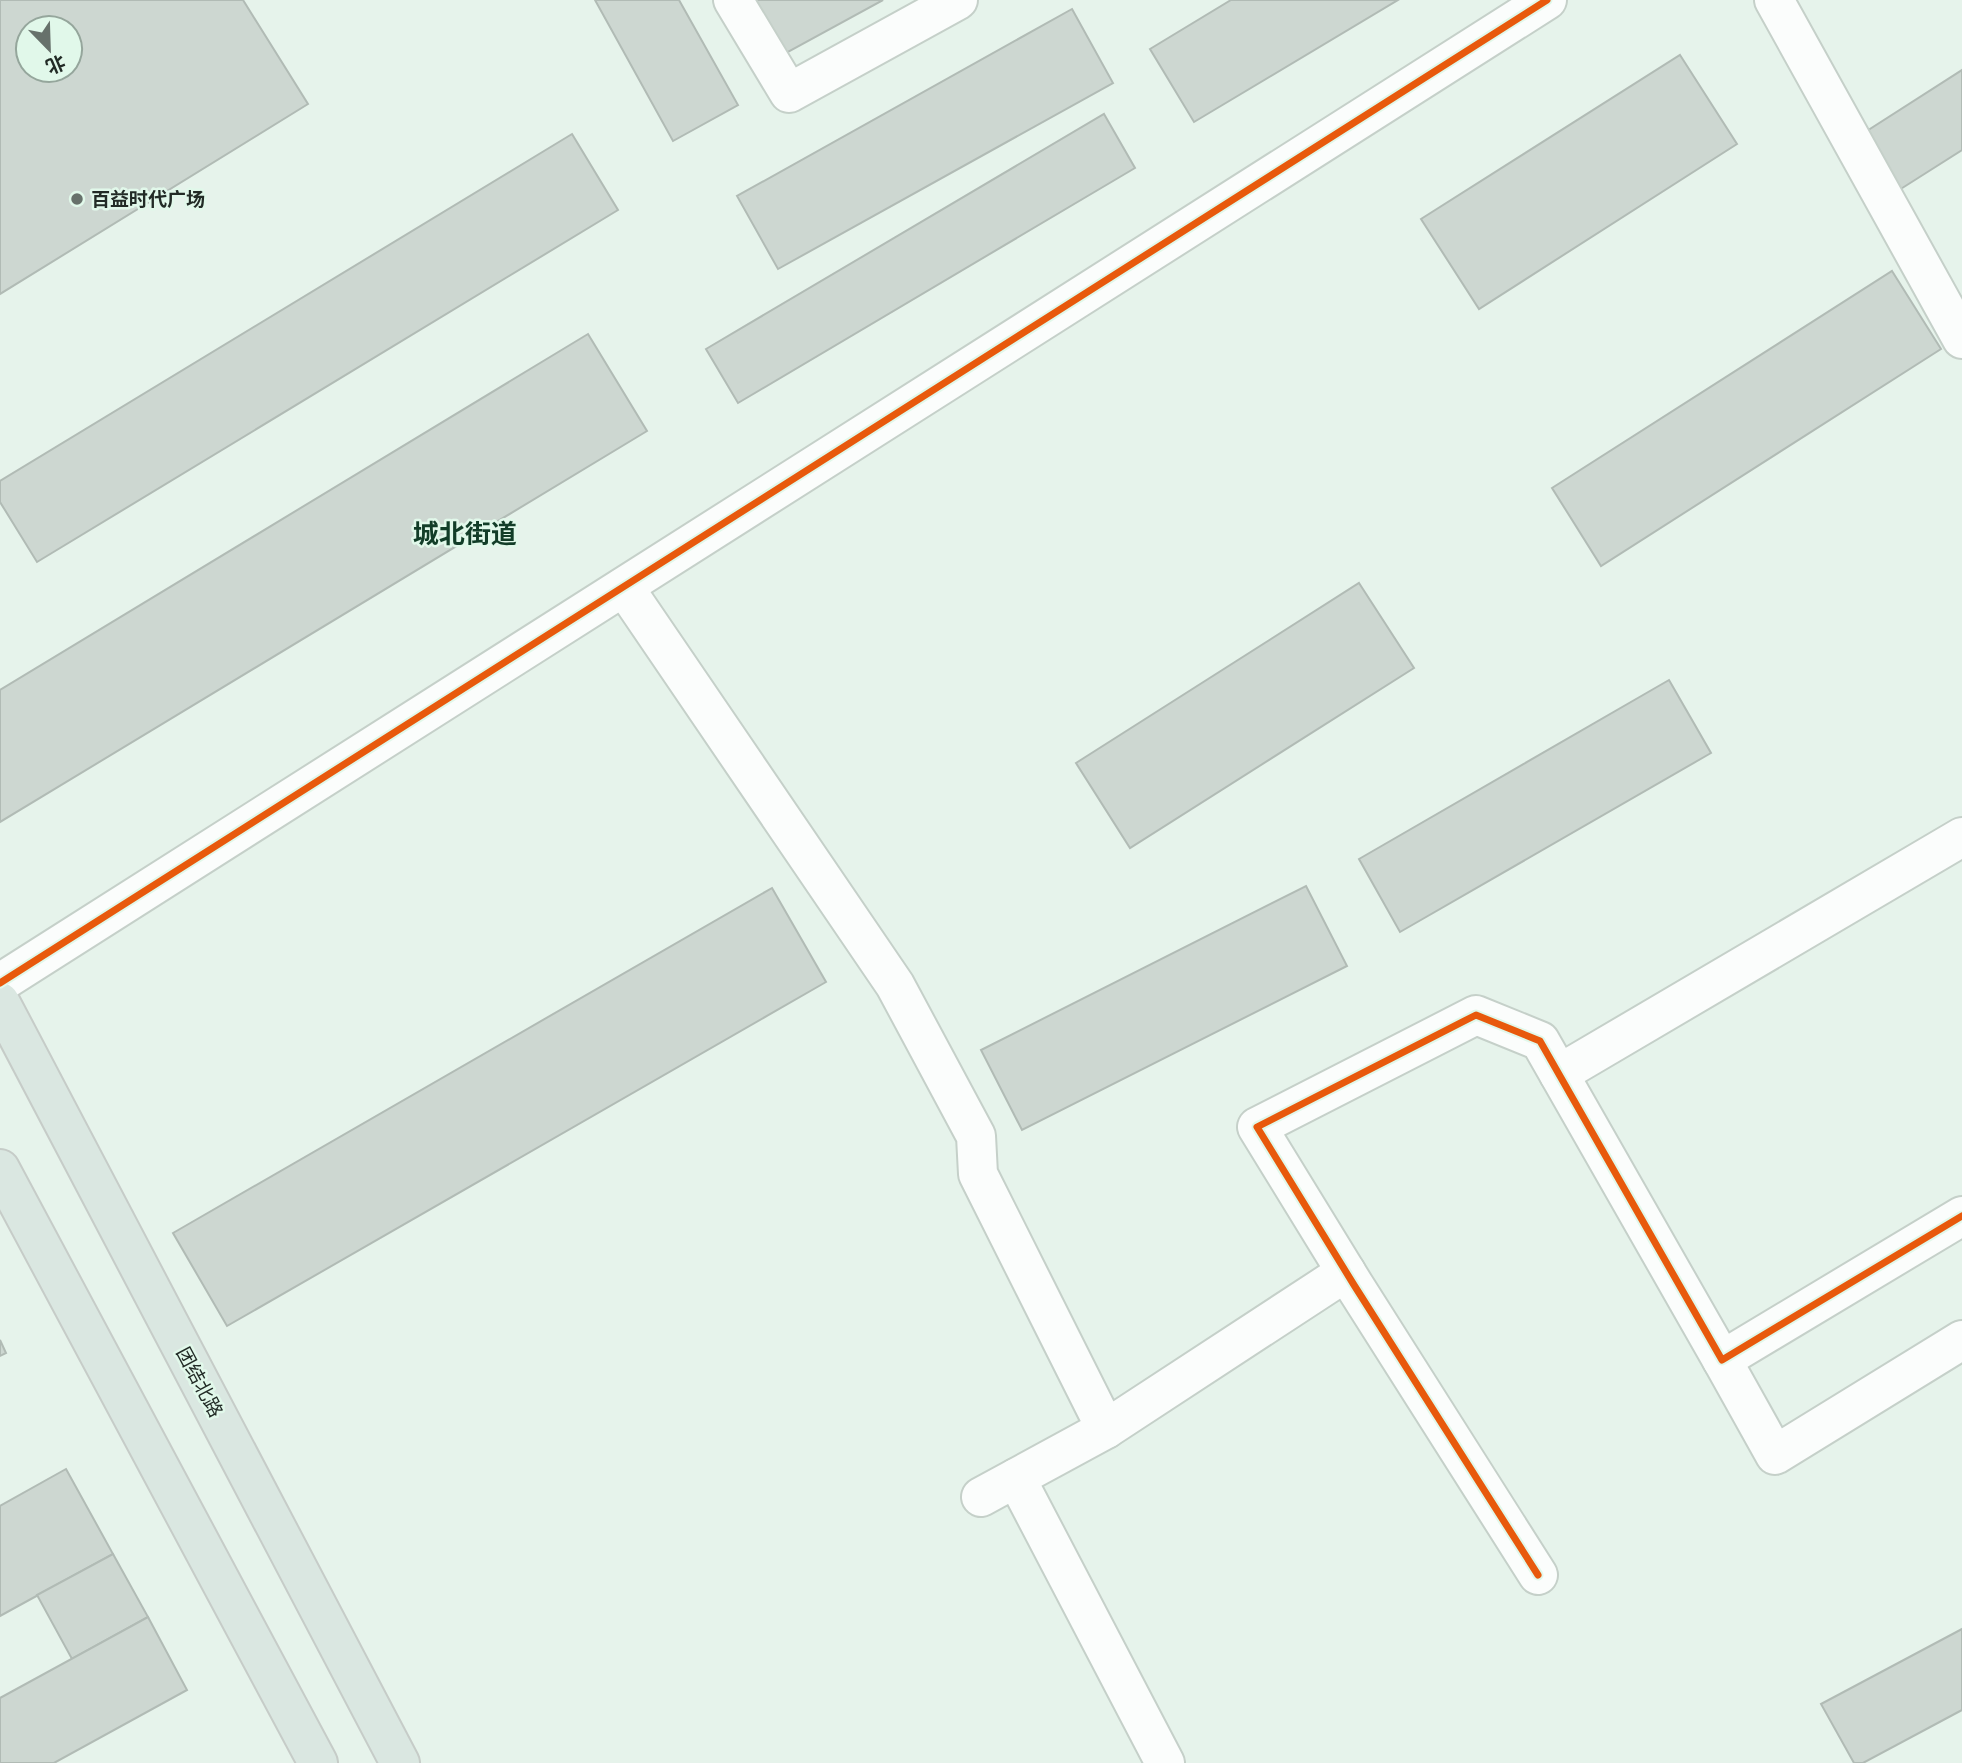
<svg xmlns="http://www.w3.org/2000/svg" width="1962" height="1763" viewBox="0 0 1962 1763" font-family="'Archivo Narrow','Noto Sans SC',sans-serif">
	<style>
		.building { fill: #cdd7d1; stroke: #b1bbb5; stroke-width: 2; fill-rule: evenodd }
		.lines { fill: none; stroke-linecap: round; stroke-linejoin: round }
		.minor-casing { stroke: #c5d0c9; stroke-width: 42 }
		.major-casing { stroke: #c6ccc8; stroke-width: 42 }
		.minor { stroke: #fbfdfc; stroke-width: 38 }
		.major { stroke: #dae7e1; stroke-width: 38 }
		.cycleway-casing { stroke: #e1f8ea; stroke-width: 11 }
		.cycleway { stroke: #e8590c; stroke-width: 7 }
		.poi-dot { fill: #67716b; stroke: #e1f8ea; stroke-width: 2.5 }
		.labels { text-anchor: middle; stroke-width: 5; stroke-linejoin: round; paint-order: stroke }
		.poi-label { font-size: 19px; font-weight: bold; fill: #222b26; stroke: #e1f8ea; text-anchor: start }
		.street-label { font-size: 19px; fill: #222b26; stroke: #e1f8ea }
		.district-label { font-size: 26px; font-weight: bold; fill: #123d28; stroke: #e1f8ea }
	</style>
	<rect width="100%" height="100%" fill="#e6f3eb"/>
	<g class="building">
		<path d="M0,0h243l65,104 -308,190zM28,28h42v42h-42z"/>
		<path d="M595,0h84l59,105 -65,36z"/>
		<path d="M745,0h138l-106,58z"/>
		<path d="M1231,0h167l-204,122 -44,-73z"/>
		<path d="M1072,9l41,74 -335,186 -41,-73z"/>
		<path d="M1680,55l57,89 -258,165 -58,-90z"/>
		<path d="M1962,70v80l-66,42 -37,-56z"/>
		<path d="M1104,114l31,54 -397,235 -32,-54z"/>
		<path d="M572,134l46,76 -581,352 -37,-60v-21z"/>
		<path d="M1892,271l49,78 -340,217 -49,-78z"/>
		<path d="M588,334l59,97 -647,391v-132z"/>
		<path d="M1359,583l55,85 -284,180 -54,-85z"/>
		<path d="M1669,680l42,73 -311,179 -41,-73z"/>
		<path d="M1306,886l41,80 -325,164 -41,-80z"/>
		<path d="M772,888l54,94 -599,344 -54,-93z"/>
		<path d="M0,1340l6,13 -6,3z"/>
		<path d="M66,1469l47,85 -113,62v-110z"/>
		<path d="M113,1554l35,63 -76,42 -35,-64z"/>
		<path d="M148,1617l39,73 -133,73h-54v-65z"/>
		<path d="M1962,1629v81l-99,53h-9l-33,-59z"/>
	</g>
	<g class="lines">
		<defs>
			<g id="minor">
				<path d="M733,0l56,93 169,-93"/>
				<path d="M1774,0l188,339"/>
				<path d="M624,587l271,398 81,151 2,38 128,255"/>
				<path d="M0,983l1547,-983"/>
				<path d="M1559,1074l403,-237"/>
				<path d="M1722,1360l53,95 187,-115"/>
				<path d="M1016,1478l149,285"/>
				<path d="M981,1497l125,-68 240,-157"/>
				<path d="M1538,1575l-184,-290 -97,-158 219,-112 64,26 182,319 240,-144"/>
			</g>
			<g id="major">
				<path d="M0,1002l400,761"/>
				<path d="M0,1169l318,594"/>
			</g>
		</defs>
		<use href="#minor" class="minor-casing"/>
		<use href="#major" class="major-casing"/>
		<use href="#minor" class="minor"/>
		<use href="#major" class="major"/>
		<defs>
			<g id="cycleway">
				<path d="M0,983l1547,-983"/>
				<path d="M1538,1575l-184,-290 -97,-158 219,-112 64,26 182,319 240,-144"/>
			</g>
		</defs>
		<use href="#cycleway" class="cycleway-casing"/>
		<use href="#cycleway" class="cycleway"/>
	</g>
	<circle class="poi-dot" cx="77" cy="199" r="7"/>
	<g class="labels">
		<g class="poi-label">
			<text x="91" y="206">百益时代广场</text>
		</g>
		<g class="street-label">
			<text transform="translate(200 1382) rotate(62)" y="7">团结北路</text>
		</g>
		<g class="district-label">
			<text x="465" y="543">城北街道</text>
		</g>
	</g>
	<g transform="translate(49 49) rotate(157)"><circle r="33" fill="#e1f8ea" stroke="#95a69c" stroke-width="2"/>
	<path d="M0-5L12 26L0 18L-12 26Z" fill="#67716b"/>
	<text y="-10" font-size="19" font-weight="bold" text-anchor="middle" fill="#222b26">北</text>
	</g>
</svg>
